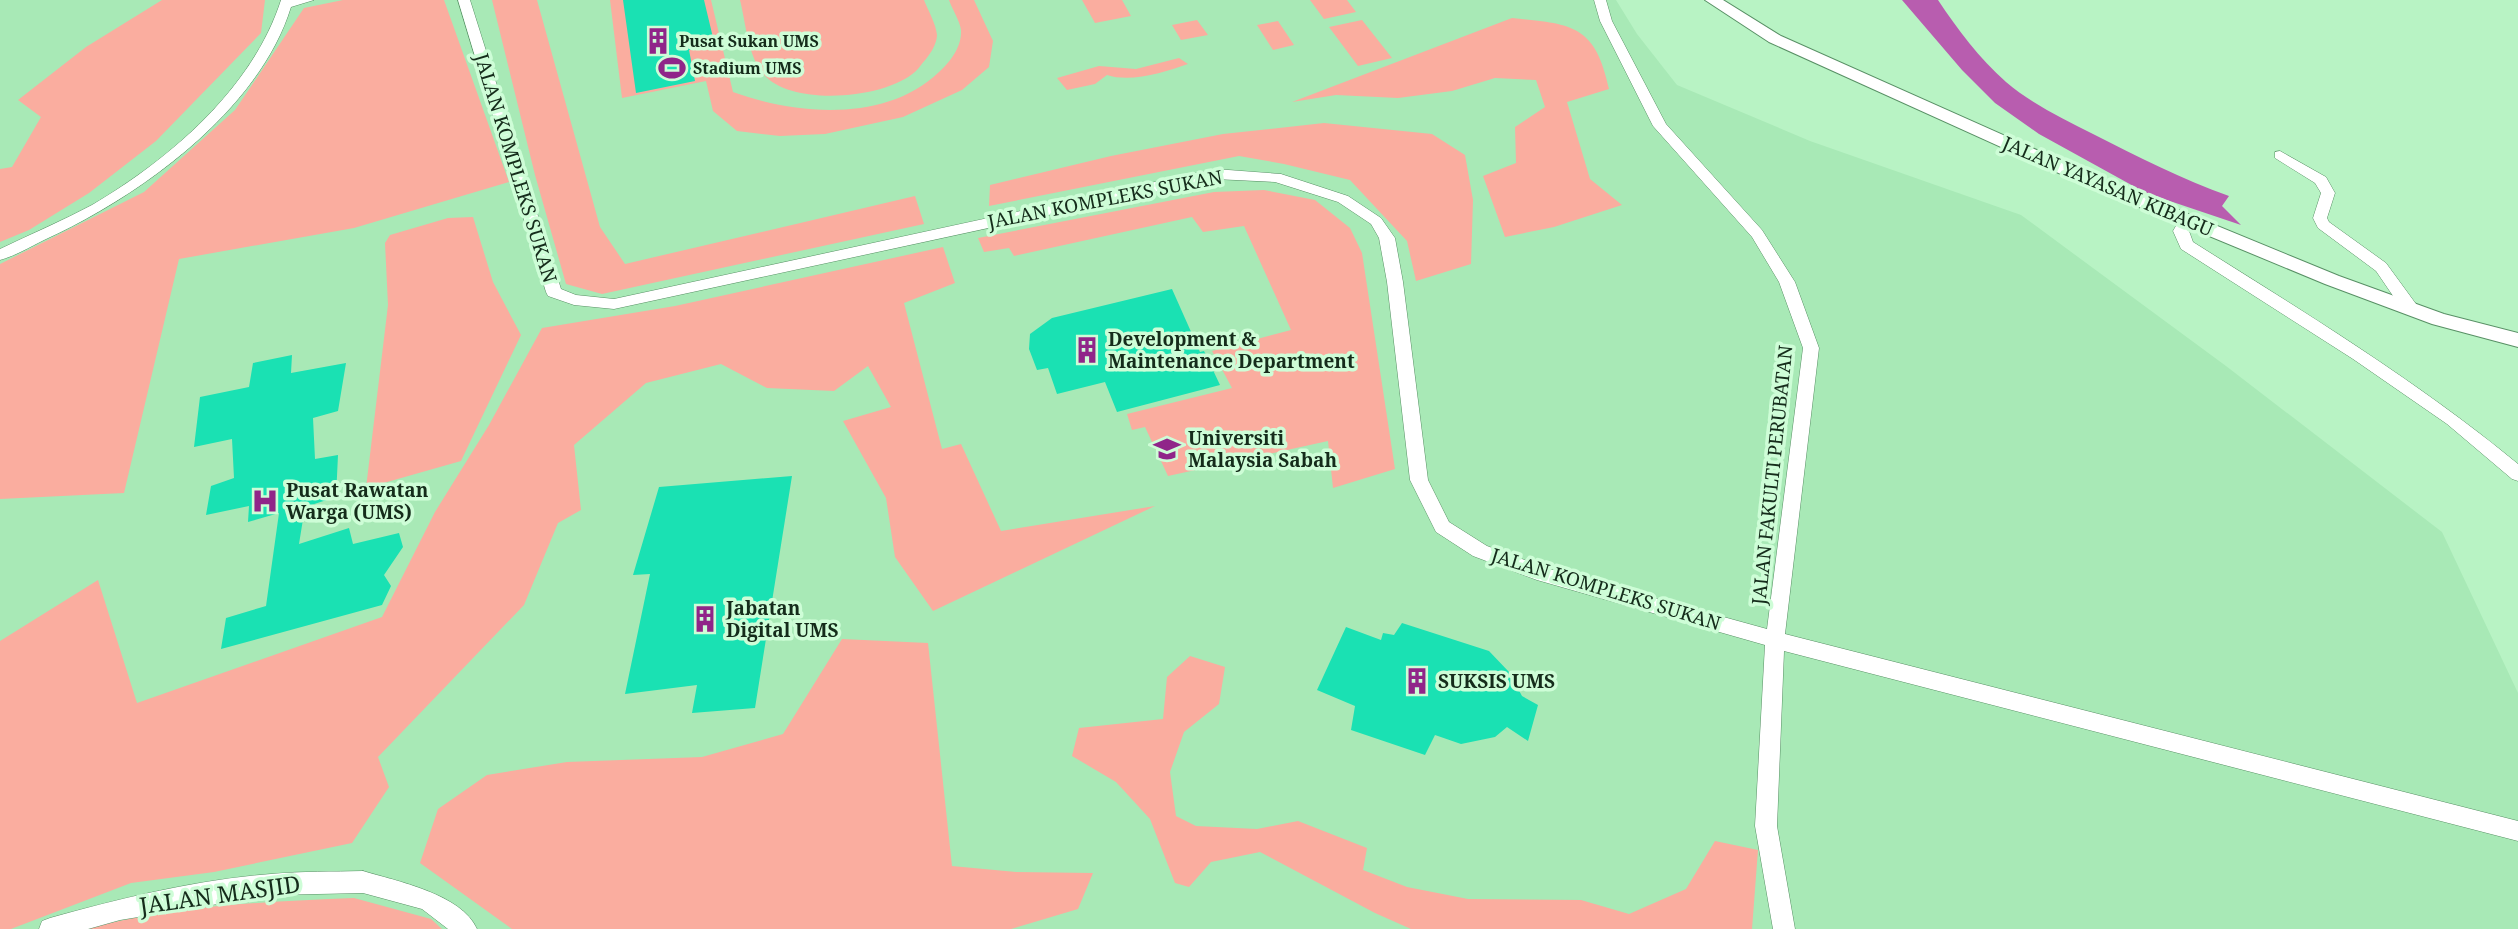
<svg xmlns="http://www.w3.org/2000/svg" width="2518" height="929" viewBox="0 0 2518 929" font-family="'Noto Serif',serif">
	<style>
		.built { fill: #a8e9b6 }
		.green { fill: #faad9f }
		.water { fill: #b85daf }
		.building { fill: #1ae1b3 }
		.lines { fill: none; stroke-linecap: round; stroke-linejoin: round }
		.minor-casing { stroke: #589065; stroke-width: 1 }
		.tertiary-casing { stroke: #589065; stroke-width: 2 }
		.minor { fill: #fff; fill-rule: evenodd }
		.tertiary { fill: #fff; fill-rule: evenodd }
		.labels { text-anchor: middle; stroke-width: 7; stroke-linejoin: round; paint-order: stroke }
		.far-poi-label { font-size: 16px; font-weight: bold; fill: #152c1b; stroke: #cefdd7; text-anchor: start }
		.street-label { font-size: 19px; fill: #152c1b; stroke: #cefdd7 }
		.poi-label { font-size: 19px; font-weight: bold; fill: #152c1b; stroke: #cefdd7; text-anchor: start }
		.near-street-label { font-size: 23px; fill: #152c1b; stroke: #cefdd7 }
	</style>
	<rect width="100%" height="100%" fill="#b8f3c4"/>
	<path class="built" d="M0,0h1616l21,34 40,51 133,56 211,74 205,151 216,166 76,161v236h-2518z"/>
	<g class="green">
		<path d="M162,0h103l-4,33 -105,108 -67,52 -60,37 -29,12v-73l12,-2 29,-50 -23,-17 68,-53z"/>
		<path d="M343,0h101l65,182 -155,46 -175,31 -55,234 -124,6v-235l144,-72 91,-82 69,-102z"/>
		<path d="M492,0h45l63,227 25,37 290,-68 9,28 -322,70 -36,-10 -31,-109z"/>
		<path d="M610,0h101l22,92c63,23 153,31 206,-20 11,-10 23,-25 22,-42 -1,-9 -9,-21 -12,-30h25l19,41 -4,26 -27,23 -59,27 -78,17 -45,2 -43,-5 -24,-20 -7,-30 -84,17z"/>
		<path d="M740,0h184c4,10 12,24 13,35 0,8 -6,18 -11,24 -4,4 -7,9 -10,12 -30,28 -123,36 -152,4 -16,-18 -18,-51 -24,-75z"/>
		<path d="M1082,0h40l9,16 -36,7z"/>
		<path d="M1310,0h37l9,12 -32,7z"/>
		<path d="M1512,18c60,6 83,6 97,71l-42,13 23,77 32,26 -68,22 -49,10 -22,-61 33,-13 -1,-36 30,-20 -9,-27 -41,-2 -43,13 -54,7 -62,-3 -44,7z"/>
		<path d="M1197,20l11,15 -27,5 -9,-15z"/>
		<path d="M1362,20l30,38 -34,8 -29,-39z"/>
		<path d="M1278,21l16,24 -21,5 -16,-25z"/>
		<path d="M1179,58l9,6c-23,8 -57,19 -81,11l-12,9 -28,6 -10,-12 42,-12 37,3z"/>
		<path d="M1324,123l108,11 33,21 8,45 -2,64 -55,17 -9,-40 -57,-61 -66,-16 -45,-8 -250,50 1,-21 121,-29 112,-22z"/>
		<path d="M1264,190l51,10 35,28 12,25 33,216 -62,19 -5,-47 -160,35 -23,-49 -13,3 -5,-16 105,-26 -20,-37 79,-21 -47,-104 -41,6 -11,-15 -178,39 -5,-8 -25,4 -6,-14 236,-46z"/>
		<path d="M473,217l20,65 28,53 -60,126 -95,27 22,-183 -3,-62 5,-8 58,-17z"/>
		<path d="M943,247l12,36 -51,20 38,146 19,-5 40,87 154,-25 -222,105 -38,-54 -9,-59 -43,-77 48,-14 -23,-41 -34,25 -67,-3 -46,-24 -75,19 -72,62 7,65 -23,13 -34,82 -146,152 11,30 -37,56 -138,29 -83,11 -120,46h-11v-288l98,-61 39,123 245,-86 53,-105 54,-87 53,-97 133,-22z"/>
		<path d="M842,639l86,4 24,223 64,6 77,1 -15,36 -67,20h-499l-92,-66 18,-54 49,-34 80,-13 135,-5 81,-23z"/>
		<path d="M1190,656l35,11 -6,37 -35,28 -14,40 6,44 20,10 61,3 41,-8 69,27 -4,22 44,17 61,12 113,1 48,14 57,-25 29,-48 43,9 -6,79h-341l-36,-16 -115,-61 -49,10 -22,25 -14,-4 -25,-64 -34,-37 -44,-26 7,-28 84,-9 4,-42z"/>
		<path d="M354,898l77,21 11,10h-355c87,-24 178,-27 267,-31z"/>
	</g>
	<path class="water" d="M1902,0h36c20,30 41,58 68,82 26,22 57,37 87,52 45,23 89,45 136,62l-7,10 19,19 -95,-32 -107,-59 -44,-31 -33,-33z"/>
	<g class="building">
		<path d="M623,0h81l11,46 -26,4 6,31 -59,12z"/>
		<path d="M1172,289l28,63 4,-1 16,34 -103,27 -12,-30 -48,12 -9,-26 -11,2 -8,-21 1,-15 22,-16z"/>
		<path d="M292,355l-1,18 55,-10 -8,48 -25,7 2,41 23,-4 -2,42 -31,10 -6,37 50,-16 4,16 46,-11 4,14 -19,28 7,11 -9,19 -161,44 5,-31 40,-12 13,-93 -31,9 1,-16 -43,9 5,-29 23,-8 -2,-39 -38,8 6,-50 49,-10 4,-24z"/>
		<path d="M792,476l-37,232 -63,5 5,-28 -72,9 25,-120 -17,1 26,-88z"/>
		<path d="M1402,623l87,28 20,21 13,24 16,9 -10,36 -21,-14 -12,10 -34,7 -26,-9 -10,20 -74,-25 4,-24 -38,-16 29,-63 35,13 2,-7 11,2z"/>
	</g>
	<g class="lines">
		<defs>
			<g id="minor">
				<path d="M281,0h33l-23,7c-32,104 -152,190 -247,233 -14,7 -29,16 -44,20v-11c31,-15 62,-28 92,-44 78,-46 161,-117 189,-205z"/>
				<path d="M458,0h12l91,289 15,6 38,4 601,-130 66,5 67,22 33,22 14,20 8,44 25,198 21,42 38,24 59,22 221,61 36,-281 -24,-66 -27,-45 -99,-111 -53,-105 -6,-21h12l6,21 54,103 96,106 33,52 24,66 -34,286 733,187v20l-734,-190 -7,175 18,103h-22l-18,-103 10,-181 -228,-65 -64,-24 -37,-24 -26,-52 -23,-198 -8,-44 -8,-14 -33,-22 -63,-20 -60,-3 -601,130 -40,-4 -26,-9 -2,-4z"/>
				<path d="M2280,151l46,26 9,16 -8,25 2,4 57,41 30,41 2,4 -2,4h-12l-28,-41 -58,-43 -5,-10 8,-25 -6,-10 -40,-25v-6z"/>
				<path d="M2186,215l7,5 -4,11 4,11c111,70 223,138 325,222v17l-6,-2 -65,-55 -94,-65 -172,-110 -8,-18 8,-14z"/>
				<path d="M363,871c33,10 99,23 114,58h-29l-26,-20 -59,-16 -91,2 -152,25 -32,9h-49l3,-8 8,-3c72,-20 146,-38 221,-44 31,-3 62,-2 92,-3z"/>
			</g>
			<path id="tertiary" d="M1705,0h18l58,36 305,136 253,104 105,38 74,19v14l-86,-23 -107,-40 -251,-104 -305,-138z"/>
		</defs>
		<use href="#minor" class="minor-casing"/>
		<use href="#tertiary" class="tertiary-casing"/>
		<use href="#minor" class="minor"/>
		<use href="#tertiary" class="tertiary"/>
	</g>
	<defs>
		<symbol id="building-bare" viewBox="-9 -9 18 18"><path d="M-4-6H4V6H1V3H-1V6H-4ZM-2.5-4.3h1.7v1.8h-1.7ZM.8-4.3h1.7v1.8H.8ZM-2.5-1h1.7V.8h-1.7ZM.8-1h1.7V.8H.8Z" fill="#902589" stroke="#cefdd7" stroke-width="2.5" paint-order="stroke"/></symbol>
		<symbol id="stadium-bare" viewBox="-9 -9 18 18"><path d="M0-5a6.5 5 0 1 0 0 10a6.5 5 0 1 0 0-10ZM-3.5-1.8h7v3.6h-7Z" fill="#902589" stroke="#cefdd7" stroke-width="2.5" paint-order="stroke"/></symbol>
		<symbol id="university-bare" viewBox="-9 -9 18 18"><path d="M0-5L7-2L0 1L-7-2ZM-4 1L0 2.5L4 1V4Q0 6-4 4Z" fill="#902589" stroke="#cefdd7" stroke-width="2.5" paint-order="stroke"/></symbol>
		<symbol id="hospital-bare" viewBox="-9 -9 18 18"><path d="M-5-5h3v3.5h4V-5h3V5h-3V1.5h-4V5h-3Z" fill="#902589" stroke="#cefdd7" stroke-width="2.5" paint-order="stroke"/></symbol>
	</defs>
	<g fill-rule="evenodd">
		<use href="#building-bare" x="639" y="22" width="38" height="38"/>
		<use href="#stadium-bare" x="653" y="49" width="38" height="38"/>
		<use href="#building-bare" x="1068" y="331" width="38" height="38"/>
		<use href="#university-bare" x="1148" y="430" width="38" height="38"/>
		<use href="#hospital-bare" x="246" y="482" width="38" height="38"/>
		<use href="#building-bare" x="686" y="600" width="38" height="38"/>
		<use href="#building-bare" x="1398" y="662" width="38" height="38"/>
	</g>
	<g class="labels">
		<g class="far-poi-label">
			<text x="679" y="47">Pusat Sukan UMS</text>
			<text x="693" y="74">Stadium UMS</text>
		</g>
		<g class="street-label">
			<text transform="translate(516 168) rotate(73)" y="7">JALAN KOMPLEKS SUKAN</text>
			<text transform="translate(2108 186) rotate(23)" y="7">JALAN YAYASAN KIBAGU</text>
			<text transform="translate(1105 199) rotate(-11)" y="7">JALAN KOMPLEKS SUKAN</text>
			<text transform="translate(1772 475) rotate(-84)" y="7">JALAN FAKULTI PERUBATAN</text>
			<text transform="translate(1606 589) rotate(17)" y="7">JALAN KOMPLEKS SUKAN</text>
		</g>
		<g class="poi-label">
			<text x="1108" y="346">Development &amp;<tspan x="1108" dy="22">Maintenance Department</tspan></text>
			<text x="1188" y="445">Universiti<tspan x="1188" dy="22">Malaysia Sabah</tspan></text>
			<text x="286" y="497">Pusat Rawatan<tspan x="286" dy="22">Warga (UMS)</tspan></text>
			<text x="726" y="615">Jabatan<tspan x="726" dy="22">Digital UMS</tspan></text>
			<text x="1438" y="688">SUKSIS UMS</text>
		</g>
		<g class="near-street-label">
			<text transform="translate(220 895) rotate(-8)" y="8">JALAN MASJID</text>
		</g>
	</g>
</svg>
